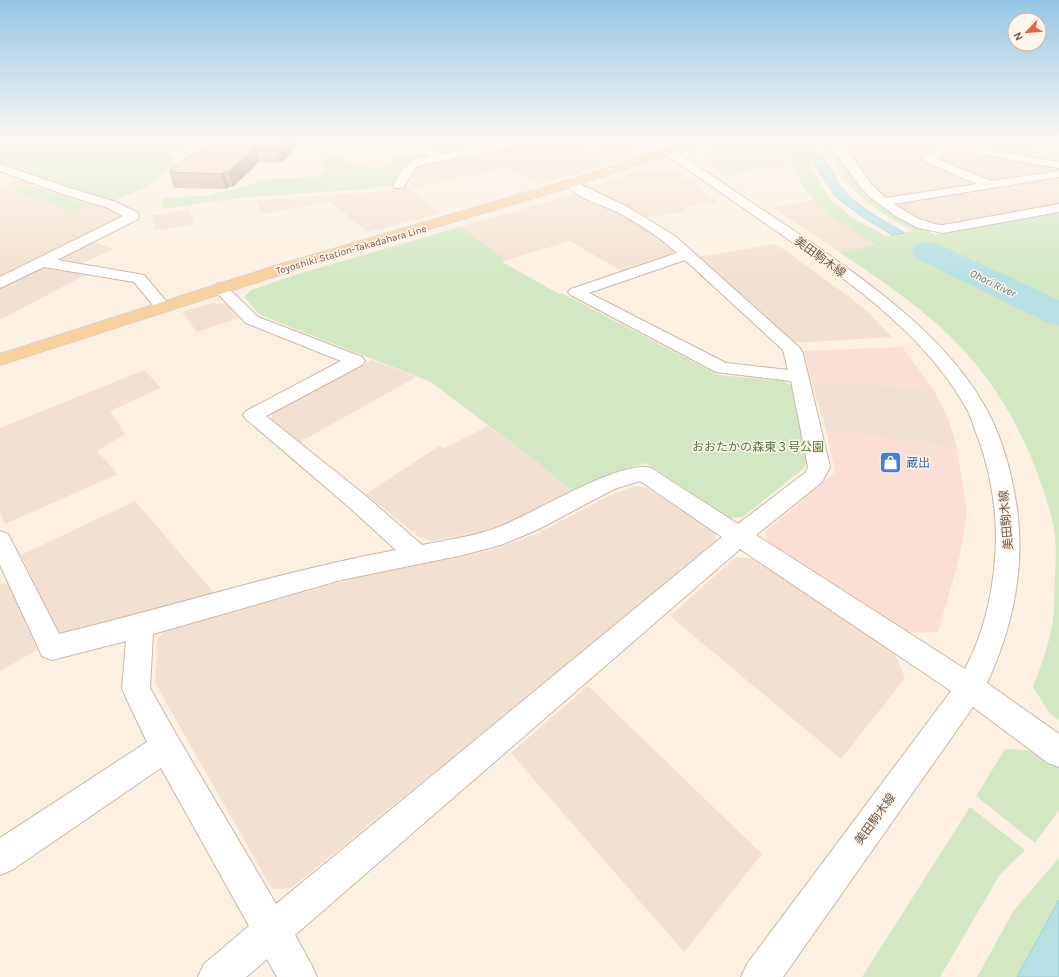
<svg xmlns="http://www.w3.org/2000/svg" width="1059" height="977" viewBox="0 0 1059 977" font-family="Karla,'Noto Sans JP',sans-serif">
	<style>
		.residential { fill: #f2e1d1 }
		.commercial { fill: #fbdfd6 }
		.industrial { fill: #eae3dd }
		.green { fill: #d3e8c2 }
		.water { fill: #b8e0e4; stroke: #9fcfd5 }
		.lines { fill: none; stroke-linecap: round; stroke-linejoin: round }
		.river { fill: #b8e0e4; fill-rule: evenodd }
		.minor-casing { stroke: #ccb7a9; stroke-width: 2 }
		.major-casing { stroke: #d8d0cc; stroke-width: 2 }
		.minor { fill: #fff; fill-rule: evenodd }
		.major { fill: #f8d19d; fill-rule: evenodd }
		.wall { fill: #ceb0a1 }
		.shaded-wall { fill: #a79083 }
		.building { fill: #efcdbb; stroke: #a79083 }
		.labels { text-anchor: middle; stroke-width: 3; stroke-linejoin: round; paint-order: stroke }
		.far-street-label { font-size: 10px; fill: #72564a; stroke: #fef4e8 }
		.far-water-label { font-size: 11px; font-style: italic; fill: #42777e; stroke: #fef4e8 }
		.street-label { font-size: 12px; fill: #72564a; stroke: #fef4e8 }
		.park-label { font-size: 12px; fill: #547742; stroke: #fef4e8 }
		.shop-label { font-size: 12px; fill: #366cbe; stroke: #fef4e8; text-anchor: start }
	</style>
	<rect width="100%" height="100%" fill="#fbf0e2"/>
	<g class="residential">
		<path d="M414,140h82l4,2 -1,2 -31,6 -25,-7 -16,4z"/>
		<path d="M544,140h28l22,13 20,8 -75,24 -30,-18 -94,20 -7,-6 9,-14 7,-3z"/>
		<path d="M582,140h52l4,3 -6,13 -12,4 -19,-8z"/>
		<path d="M879,140h30l9,3 21,3 4,3 -24,10 58,23 -1,3 -86,14 -9,-2 -41,-51 1,-2 29,-2z"/>
		<path d="M924,140h111l-5,12 -6,6z"/>
		<path d="M958,151l101,16v4l-63,11 -9,-1 -49,-21z"/>
		<path d="M644,170l35,3 39,29 -35,5 4,4 -42,7 -53,-26 -1,-5z"/>
		<path d="M1059,177v28l-123,21 -8,-1 -32,-18 2,-3z"/>
		<path d="M25,179l11,4 -22,8 58,20 18,-7 17,4 15,7 -3,4 -24,10 -95,50v-93l17,-6z"/>
		<path d="M405,186l37,27 -74,19 -38,-30 -68,12 -6,-14 134,-9z"/>
		<path d="M571,195h11l35,16 45,29 12,12 -1,3 -50,17 -53,-31 -64,19 -46,-33z"/>
		<path d="M814,200l23,20 40,26 -38,6 -67,-45z"/>
		<path d="M190,209l4,16 -39,5 -3,-15z"/>
		<path d="M90,240l24,9 -34,15 -21,-4v-3z"/>
		<path d="M776,244l72,52 18,14 26,27 -98,6 -96,-86z"/>
		<path d="M45,267l40,8 -85,45v-32l37,-20z"/>
		<path d="M212,303l15,1 11,14 -41,14 -15,-20z"/>
		<path d="M372,360l44,17 -116,65 -29,-23 2,-7z"/>
		<path d="M144,370l17,18 -51,23 15,23 -28,17 21,23 -113,50 -5,-12v-84z"/>
		<path d="M811,380l122,9 15,29 9,30 -131,-18z"/>
		<path d="M488,426l54,40 30,26 -57,28 -32,11 -51,10 -13,-4 -53,-43 73,-48 6,2z"/>
		<path d="M634,486l13,2 68,43 1,12 -425,345 -19,1 -117,-206 2,-43 9,-10 192,-53 131,-26 45,-16 75,-39z"/>
		<path d="M135,501l80,93 -142,41 -16,-4 -36,-76z"/>
		<path d="M736,557l18,2 141,95 10,24 -64,81 -171,-143z"/>
		<path d="M0,584h11l26,66 -37,21z"/>
		<path d="M588,686l174,168 -78,98 -173,-199z"/>
	</g>
	<g class="commercial">
		<path d="M902,347l31,42 -122,-9 -6,-25 -2,-4z"/>
		<path d="M826,430l131,18 10,66 -8,45 -21,73 -30,1 -140,-91 -3,-10 70,-60z"/>
	</g>
	<path class="industrial" d="M728,140h43l10,8 7,9 4,8 -68,10 -20,-14 2,-13z"/>
	<g class="green">
		<path d="M0,140h176l11,7 -20,6 13,12 -28,16 -2,5 -37,15 -28,-6 -85,-30z"/>
		<path d="M453,140l15,10c-19,4 -22,7 -41,-3z"/>
		<path d="M771,140c12,0 17,7 26,6l14,15 -2,3 22,36 22,18 33,18 27,-5c-22,-13 -44,-24 -61,-43 -14,-16 -18,-36 -37,-48h7l13,11 21,32 13,13 20,15 46,24 124,-23v508l-9,-6 -17,-27c8,-22 17,-44 20,-67 2,-14 1,-30 2,-45 1,-17 2,-34 -2,-51 -2,-11 -6,-22 -9,-32 -19,-59 -50,-113 -94,-156 -34,-32 -72,-58 -111,-84l37,-7c-24,-15 -50,-29 -68,-52 -14,-18 -18,-39 -37,-53z"/>
		<path d="M417,154l12,2c-3,3 -7,3 -12,4 -13,3 -20,12 -22,25l-3,1 -36,4 -118,8 -75,11 -1,-5 1,-5 4,-2 42,-1 2,-2 32,-7 21,-8 36,-1 17,-2 9,-7 -7,-8 17,-5 12,5 -5,2c6,2 29,5 36,5 6,0 13,-5 18,-8l-5,-1 5,-4 14,3z"/>
		<path d="M30,185l40,14 20,5 -18,7 -59,-20z"/>
		<path d="M460,227l46,33 -4,2 57,32 3,-1 156,82 66,6 8,5 16,75 -5,8 -60,48 -13,1 -84,-55 -49,16 -25,13 -30,-26 -111,-84 -171,-67 -16,-18 7,-7 50,-17z"/>
		<path d="M1005,749l31,2 23,16v43l-24,33 -59,-47z"/>
		<path d="M970,807l55,43 -26,26 -59,101h-78z"/>
		<path d="M1059,858v42l-42,77h-40l37,-67z"/>
	</g>
	<g class="water">
		<path d="M791,140c4,0 9,-1 12,0 24,11 29,40 47,57 16,15 36,25 55,36l-13,2 -32,-20 -25,-19 -26,-40z"/>
		<path d="M932,249l18,5 -29,6 -4,-8z"/>
		<path d="M1059,900v77h-42z"/>
	</g>
	<g class="lines">
		<path class="river" d="M927,242l11,2 121,56v25l-13,-3 -130,-64 -5,-7 5,-7z"/>
		<defs>
			<g id="minor">
				<path d="M403,140h12l28,14 75,-14h20l-5,3 -111,22 -7,3 -12,20h-8l-2,-3c13,-20 13,-24 38,-29z"/>
				<path d="M648,140h12c42,29 84,58 127,86 72,50 161,108 202,188 16,32 25,68 29,103 6,58 -7,114 -31,166l72,51v33l-11,-4 -75,-56 -190,270h-42l6,-13 204,-273 -211,-142 -445,386 16,29 6,13h-40l-10,-18 -21,18h-48l6,-13 45,-38 -88,-158 -149,102 -12,5v-37l147,-96 -25,-53 4,-48 -74,19 -10,-4 -42,-91v-34l8,3 51,100c112,-27 223,-63 337,-84l-46,-42 -104,-89 -3,-4 3,-4 95,-50 -95,-38 -31,-32 -3,-3 3,-3 5,-2 5,2 33,32 104,40 3,4 -3,4 -96,51 100,80 56,49c24,-5 50,-8 74,-17 34,-12 124,-69 155,-60l87,56 68,-52 2,-5 -17,-86 -75,-9 -145,-77 -3,-3 3,-3 106,-36c-17,-16 -38,-29 -58,-40 -15,-8 -44,-15 -54,-29l2,-3 4,-1 57,27 47,29 125,112 3,6 27,113 -8,15 -66,53 209,134c21,-40 30,-85 31,-130 0,-34 -6,-67 -17,-99 -4,-9 -7,-20 -11,-29 -48,-87 -137,-141 -216,-197 -25,-17 -49,-34 -74,-51 -9,-7 -23,-14 -30,-23zM685,260l98,90 5,20 -62,-7 -137,-70zM640,481l82,56 -446,367 -99,-168 -27,-48 3,-54 188,-54 122,-25 38,-10 38,-16 75,-40z"/>
				<path d="M823,140h50l-1,2 -4,1 -28,1 9,9 22,31 15,14 91,-14 -54,-23 -2,-2 2,-2 21,-9 -31,-6 -1,-2h21l126,22v6l-102,-18 -20,9 55,22 67,-10v6l-165,27 23,14 17,6 9,1 116,-21v8l-116,21 -25,-5 -21,-11 -27,-20 -12,-13 -22,-32z"/>
				<path d="M0,164l70,24 46,14 22,11 1,3 -1,3 -81,41 87,15 27,32 -2,3 -6,2 -6,-2 -23,-28 -90,-15 -44,21v-11l123,-61 -15,-8 -46,-14 -62,-23z"/>
			</g>
			<path id="major" d="M693,140h14l-1,2 -122,41 -252,75 -332,107v-11l275,-88 301,-88z"/>
		</defs>
		<use href="#minor" class="minor-casing"/>
		<use href="#major" class="major-casing"/>
		<use href="#minor" class="minor"/>
		<use href="#major" class="major"/>
	</g>
	<path class="wall" d="M304,140l-21,21 -4,2 -20,-1 -26,25h-4l-3,2 -52,-1 -5,-16 30,-19z"/>
	<g class="shaded-wall">
		<path d="M286,140h18l-21,21 -4,2 -4,-15z"/>
		<path d="M255,148l4,14 -26,25 -5,-15z"/>
		<path d="M224,172l5,15 -3,2 -5,-15z"/>
	</g>
	<path class="building" d="M216,140h70l-6,6 -5,2h-20l-27,24h-4l-3,2 -52,-2 24,-19h6z"/>
	<linearGradient id="sky" x2="0" y2="1"><stop stop-color="#95c6e6"/><stop offset="0.51" stop-color="#fdf8f2"/><stop offset="1" stop-color="#fdf8f2" stop-opacity="0"/></linearGradient>
	<rect width="1059" height="276" fill="url(#sky)"/>
	<defs>
		<symbol id="shop-square" viewBox="-11 -11 22 22"><rect x="-9" y="-9" width="18" height="18" rx="4" fill="#3f7fe0" stroke="#fef4e8"/><path d="M-5-2.5h2.3a2.7 3.5 0 0 1 5.4 0H5L5.5 6h-11ZM-1.5-2.5h3a1.5 2.3 0 0 0-3 0Z" fill="#fff"/></symbol>
	</defs>
	<g fill-rule="evenodd">
		<use href="#shop-square" x="878" y="450" width="25" height="25"/>
	</g>
	<g class="labels">
		<g class="far-street-label">
			<text transform="translate(351 249) rotate(-16)" y="4">Toyoshiki Station-Takadahara Line</text>
		</g>
		<g class="far-water-label">
			<text transform="translate(993 283) rotate(26)" y="4">Ohori River</text>
		</g>
		<g class="street-label">
			<text transform="translate(820 257) rotate(36)" y="4">美田駒木線</text>
			<text transform="translate(1006 520) rotate(-95)" y="4">美田駒木線</text>
			<text transform="translate(875 819) rotate(-54)" y="4">美田駒木線</text>
		</g>
		<g class="park-label">
			<text x="758" y="451">おおたかの森東３号公園</text>
		</g>
		<g class="shop-label">
			<text x="906" y="467">蔵出</text>
		</g>
	</g>
	<g transform="translate(1027 32) rotate(244)"><circle r="19" fill="#fef4e8" stroke="#c6b5a9"/>
	<path d="M0-3L7 15L0 10L-7 15Z" fill="#e1654c"/>
	<text y="-6" font-size="11" font-weight="bold" text-anchor="middle" fill="#72564a">N</text>
	</g>
</svg>
